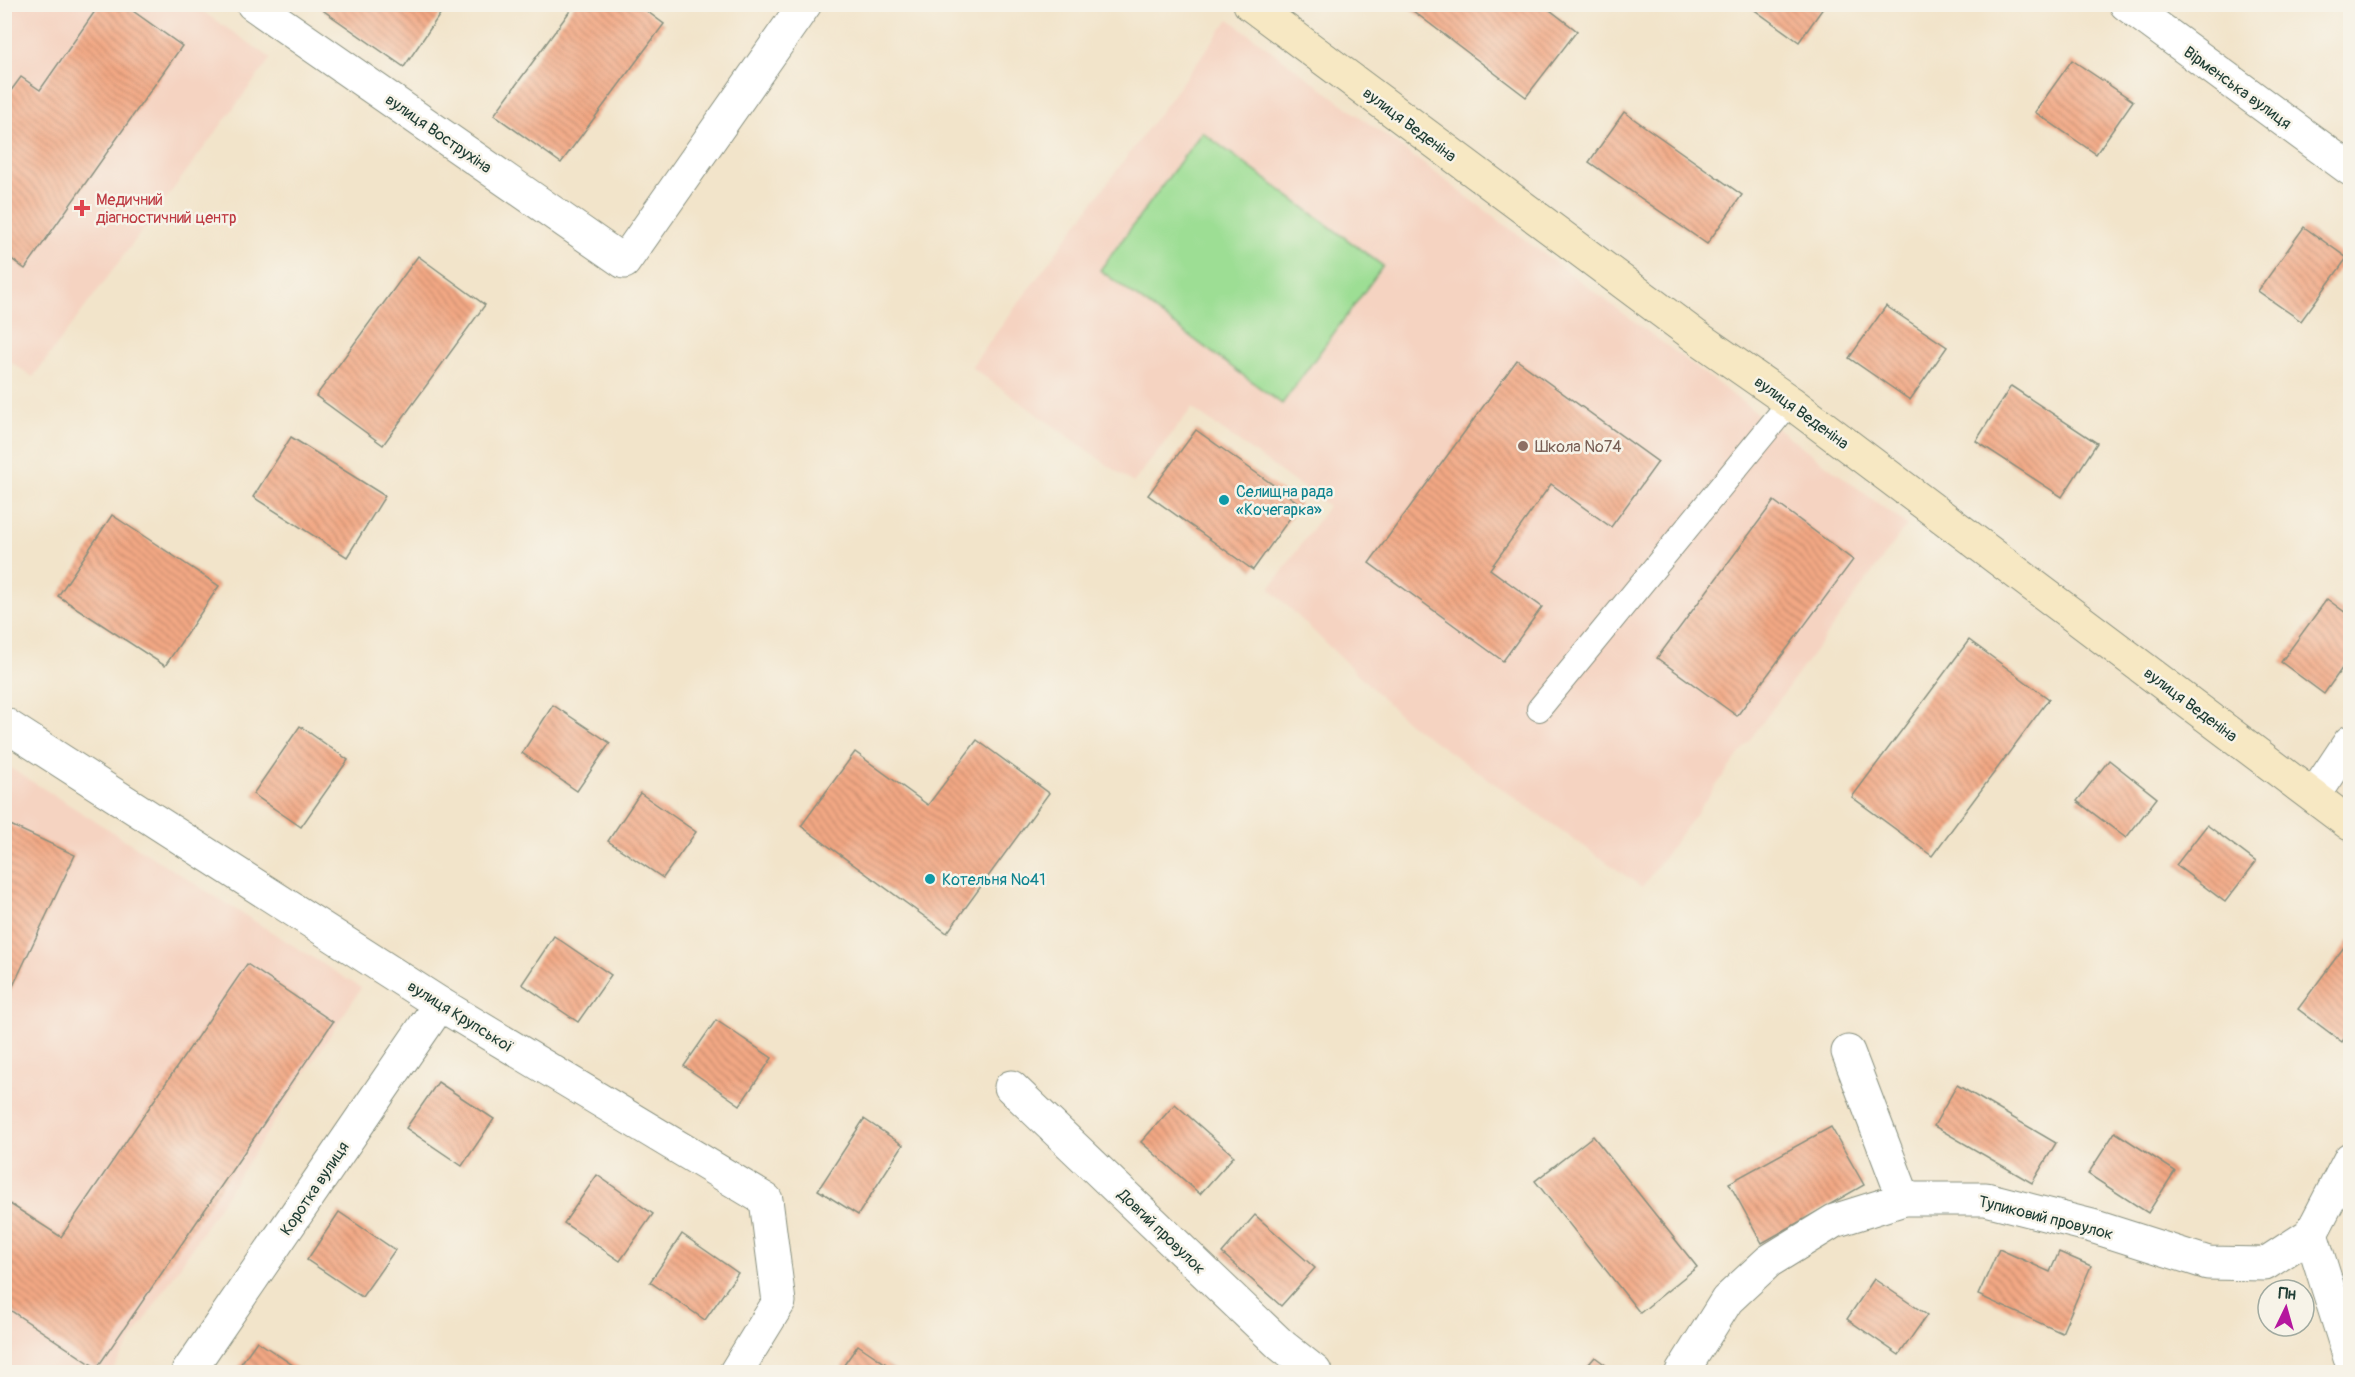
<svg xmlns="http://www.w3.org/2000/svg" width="2355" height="1377" viewBox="0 0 2355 1377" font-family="Pangolin,sans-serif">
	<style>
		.built { fill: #f5d3c1 }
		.green { fill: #9dde94; stroke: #5e8e64; stroke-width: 1.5 }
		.building { fill: url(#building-back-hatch) }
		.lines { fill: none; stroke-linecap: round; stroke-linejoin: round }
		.lane-casing { stroke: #88907f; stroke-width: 26 }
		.street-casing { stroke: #88907f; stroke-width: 35 }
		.secondary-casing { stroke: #88907f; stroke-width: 35 }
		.lane { stroke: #fff; stroke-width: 24 }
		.street { stroke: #fff; stroke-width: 33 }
		.secondary { stroke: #f7e8c3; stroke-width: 33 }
		.health-dot { fill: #e0444e; stroke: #f7f3e8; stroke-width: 2 }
		.education-dot { fill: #8d6e63; stroke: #f7f3e8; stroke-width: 2 }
		.culture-dot { fill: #0f9aa8; stroke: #f7f3e8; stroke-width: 2 }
		.labels { text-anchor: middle; stroke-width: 5; stroke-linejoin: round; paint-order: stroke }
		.street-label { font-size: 16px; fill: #1f3d34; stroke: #f7f3e8 }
		.health-label { font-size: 16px; fill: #be3a42; stroke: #f7f3e8; text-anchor: start }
		.education-label { font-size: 16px; fill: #785e54; stroke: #f7f3e8; text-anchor: start }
		.culture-label { font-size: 16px; fill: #0d838f; stroke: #f7f3e8; text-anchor: start }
	</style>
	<defs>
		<pattern id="building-back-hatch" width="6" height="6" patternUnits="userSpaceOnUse" patternTransform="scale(1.5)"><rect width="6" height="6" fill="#f3a884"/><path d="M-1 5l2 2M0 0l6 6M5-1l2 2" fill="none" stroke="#c48a6d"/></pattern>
	</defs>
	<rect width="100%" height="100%" fill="#f7f3e8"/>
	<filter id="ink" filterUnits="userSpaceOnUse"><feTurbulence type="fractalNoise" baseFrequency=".0167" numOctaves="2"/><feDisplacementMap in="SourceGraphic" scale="12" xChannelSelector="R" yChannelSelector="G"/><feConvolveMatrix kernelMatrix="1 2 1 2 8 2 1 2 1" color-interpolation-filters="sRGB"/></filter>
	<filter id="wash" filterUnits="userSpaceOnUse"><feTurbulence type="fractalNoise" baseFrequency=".008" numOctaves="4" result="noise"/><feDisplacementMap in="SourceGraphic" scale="24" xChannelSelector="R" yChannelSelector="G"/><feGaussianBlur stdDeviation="1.35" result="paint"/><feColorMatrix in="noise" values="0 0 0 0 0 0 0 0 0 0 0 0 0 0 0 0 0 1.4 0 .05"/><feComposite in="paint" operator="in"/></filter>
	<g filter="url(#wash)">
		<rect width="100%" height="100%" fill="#f2e4ca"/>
		<g class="built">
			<path d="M4,5h189l78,53 -238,319 -28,-19z"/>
			<path d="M1229,19l678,506 -265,362 -235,-165 -137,-133 58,-83 -136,-98 -59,75 -162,-116z"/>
			<path d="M4,764l357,224 -250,384h-106z"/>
		</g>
		<path class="green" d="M1202,132l181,134 -101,138 -182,-134z"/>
		<g id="blocks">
			<g class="building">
				<path d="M100,4h23l59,42 -157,223 -20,-15 -1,-154 17,-23 19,13z"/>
				<path d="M314,4h128l3,3 -41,60z"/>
				<path d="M575,4h62l27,20 -103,139 -67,-48z"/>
				<path d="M1404,4h138l35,27 -51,66z"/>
				<path d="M1755,4h71l-27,38 -47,-34z"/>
				<path d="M2072,60l61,41 -37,53 -61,-42z"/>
				<path d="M1624,112l118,83 -35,49 -118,-82z"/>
				<path d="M2304,227l43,31 -46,63 -43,-30z"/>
				<path d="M418,256l67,49 -102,140 -67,-49z"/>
				<path d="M1886,306l61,41 -37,53 -61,-42z"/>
				<path d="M1517,360l141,102 -47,65 -60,-43 -61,85 52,38 -39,54 -134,-98z"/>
				<path d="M2011,386l86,57 -35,54 -86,-56z"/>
				<path d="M1196,430l104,74 -47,66 -105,-75z"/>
				<path d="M291,437l94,59 -38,61 -94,-60z"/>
				<path d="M1774,501l79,59 -116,156 -80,-58z"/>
				<path d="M112,515l107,71 -54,80 -107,-70z"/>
				<path d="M2327,599l23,17v41l-26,37 -43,-32z"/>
				<path d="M1969,640l80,59 -117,157 -80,-59z"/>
				<path d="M553,705l57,38 -33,48 -55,-38z"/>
				<path d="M300,726l48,34 -47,67 -48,-33z"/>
				<path d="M977,740l72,53 -102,140 -146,-107 54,-74 73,53z"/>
				<path d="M2109,760l48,38 -31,40 -49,-37z"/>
				<path d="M640,793l56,39 -33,46 -55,-37z"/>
				<path d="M4,822l71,33 -71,150z"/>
				<path d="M2207,825l49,37 -31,40 -49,-37z"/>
				<path d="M554,936l57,39 -33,47 -56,-38z"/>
				<path d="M2350,939v91l-8,12 -44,-33z"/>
				<path d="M247,964l86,58 -236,346 -93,-62v-106l57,37z"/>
				<path d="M716,1020l56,38 -32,47 -56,-39z"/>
				<path d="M438,1082l56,37 -32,47 -56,-38z"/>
				<path d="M1957,1085l99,58 -24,40 -98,-57z"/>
				<path d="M1175,1104l59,52 -34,38 -59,-52z"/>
				<path d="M864,1119l39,26 -45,70 -40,-25z"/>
				<path d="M1831,1127l33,58 -102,58 -33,-60z"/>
				<path d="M2115,1132l60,39 -27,42 -60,-39z"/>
				<path d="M1593,1136l104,131 -57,46 -105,-132z"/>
				<path d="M597,1175l56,39 -33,47 -56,-38z"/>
				<path d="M339,1212l56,38 -33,47 -55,-37z"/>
				<path d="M1255,1215l60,53 -34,38 -59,-53z"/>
				<path d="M682,1234l56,39 -33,47 -55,-38z"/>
				<path d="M1999,1249l51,23 9,-20 32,14 -29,67 -84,-38z"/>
				<path d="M1874,1279l53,36 -28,40 -52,-36z"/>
				<path d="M257,1341l46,31h-68z"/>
				<path d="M858,1345l40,27h-59z"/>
				<path d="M1595,1357l20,15h-33z"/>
			</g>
		</g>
	</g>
	<g filter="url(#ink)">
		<use href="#blocks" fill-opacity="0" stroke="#88907f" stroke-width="1.5"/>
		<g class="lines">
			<defs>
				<path id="lane" d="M1539,709l251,-307"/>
				<g id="street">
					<path d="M253,4l371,258 181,-258"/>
					<path d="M2126,4l224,165"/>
					<path d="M4,724l436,280 326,196 13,102 -43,70"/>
					<path d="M2314,796l36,-54"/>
					<path d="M1848,1052l56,147"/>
					<path d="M1011,1087l270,258 34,27"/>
					<path d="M2311,1234l39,124"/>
					<path d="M188,1372l252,-368"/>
					<path d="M1682,1372l45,-72 42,-39 65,-40 70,-22h82l106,27 116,37 57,1 46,-30 39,-75"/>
				</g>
				<path id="secondary" d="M1250,4l444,331 96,67 560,422"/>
			</defs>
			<use href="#lane" class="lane-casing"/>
			<use href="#street" class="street-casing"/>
			<use href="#secondary" class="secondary-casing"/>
			<use href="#lane" class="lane"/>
			<use href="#street" class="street"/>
			<use href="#secondary" class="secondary"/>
		</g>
	</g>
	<path class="health-dot" d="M79 199h6v6h6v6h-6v6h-6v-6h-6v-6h6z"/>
	<circle class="education-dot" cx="1523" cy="446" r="6"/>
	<g class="culture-dot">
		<circle cx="1224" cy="500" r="6"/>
		<circle cx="930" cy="879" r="6"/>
	</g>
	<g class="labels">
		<g class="street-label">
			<text transform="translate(2238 87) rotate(36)" y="6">Вірменська вулиця</text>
			<text transform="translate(1410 124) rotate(37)" y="6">вулиця Веденіна</text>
			<text transform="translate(439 133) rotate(35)" y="6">вулиця Вострухіна</text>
			<text transform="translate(1802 412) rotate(36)" y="6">вулиця Веденіна</text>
			<text transform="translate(2191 704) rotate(37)" y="6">вулиця Веденіна</text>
			<text transform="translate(461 1016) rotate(32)" y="6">вулиця Крупської</text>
			<text transform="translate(314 1188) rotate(-56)" y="6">Коротка вулиця</text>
			<text transform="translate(2046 1217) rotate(14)" y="6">Тупиковий провулок</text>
			<text transform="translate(1162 1231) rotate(44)" y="6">Довгий провулок</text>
		</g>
		<g class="health-label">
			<text x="96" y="205">Медичний<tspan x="96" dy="18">діагностичний центр</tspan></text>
		</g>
		<g class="education-label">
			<text x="1535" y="452">Школа №74</text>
		</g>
		<g class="culture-label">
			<text x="1236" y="497">Селищна рада<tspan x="1236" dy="18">«Кочегарка»</tspan></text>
			<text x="942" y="885">Котельня №41</text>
		</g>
	</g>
	<rect width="2355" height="1377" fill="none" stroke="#f7f3e8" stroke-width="24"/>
	<g transform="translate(2286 1308) rotate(5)"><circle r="28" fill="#f7f3e8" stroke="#a1aaa0" stroke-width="1.5"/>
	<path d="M0-4.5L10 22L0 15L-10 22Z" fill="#b5179e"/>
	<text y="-9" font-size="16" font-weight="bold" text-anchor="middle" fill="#1f3d34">Пн</text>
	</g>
</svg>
